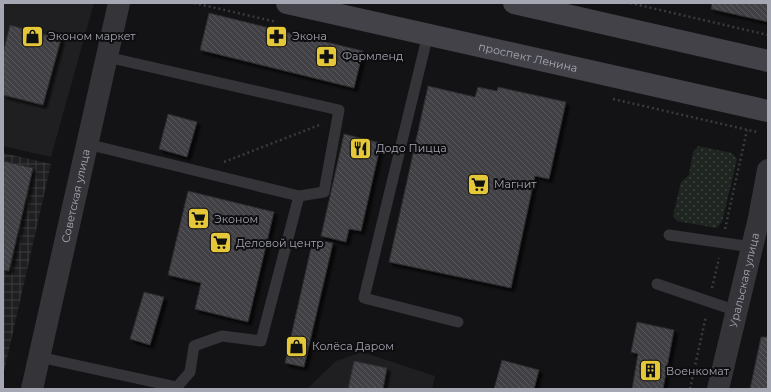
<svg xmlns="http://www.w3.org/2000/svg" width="771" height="392" viewBox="0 0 771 392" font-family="Montserrat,sans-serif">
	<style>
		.built { fill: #1f1f21 }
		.industrial { fill: url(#industrial-grid) }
		.park { fill: url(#park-dots) }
		.building { fill: url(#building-back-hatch); stroke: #2d2d30; filter: url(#shadow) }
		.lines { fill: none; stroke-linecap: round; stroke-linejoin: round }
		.path { stroke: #3a3a40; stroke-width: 2.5; stroke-dasharray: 2 3; stroke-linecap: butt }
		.lane { stroke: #343439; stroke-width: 11 }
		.street { stroke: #343439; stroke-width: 22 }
		.secondary { stroke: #424248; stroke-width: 22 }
		.labels { text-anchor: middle; stroke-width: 4; stroke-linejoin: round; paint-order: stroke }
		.poi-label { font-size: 11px; fill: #a5a7b3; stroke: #0e0d0f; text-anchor: start }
		.street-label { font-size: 11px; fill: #a5a7b3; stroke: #0e0d0f }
	</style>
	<defs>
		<pattern id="industrial-grid" width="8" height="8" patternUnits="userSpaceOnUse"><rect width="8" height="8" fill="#1f1f21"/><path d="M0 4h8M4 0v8" fill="none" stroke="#3d3d3f"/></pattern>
		<pattern id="park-dots" width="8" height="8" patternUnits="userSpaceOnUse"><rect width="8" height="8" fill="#1f2621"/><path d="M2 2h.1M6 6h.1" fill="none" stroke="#3d433f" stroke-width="1.8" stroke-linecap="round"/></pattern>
		<pattern id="building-back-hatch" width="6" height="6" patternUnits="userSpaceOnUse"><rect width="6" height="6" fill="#3f4044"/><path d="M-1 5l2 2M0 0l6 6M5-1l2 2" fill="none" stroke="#58595d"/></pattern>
		<filter id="shadow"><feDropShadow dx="3.5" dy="3.5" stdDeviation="1" flood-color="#0009"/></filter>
	</defs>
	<rect width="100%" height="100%" fill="#131214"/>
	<g class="built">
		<path d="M3,3h91l-43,154 -48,-11z"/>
		<path d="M362,352l73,24 -3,13h-125l29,-28z"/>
	</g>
	<path class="industrial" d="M3,153l48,11 -48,212z"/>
	<path class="park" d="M698,146l34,7 5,6 -15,63 -6,6 -39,-7 -4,-5 8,-34 8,-7 4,-23z"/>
	<g class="building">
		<path d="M712,3h56v19l-57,-13z"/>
		<path d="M209,13l154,38 -9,37 -154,-38z"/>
		<path d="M10,25l51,14 -18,66 -40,-10v-42z"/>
		<path d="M428,86l47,11 3,-10 19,4 1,-4 68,15 -17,77 -14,-3 -24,112 -122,-26z"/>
		<path d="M168,114l29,8 -10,35 -28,-8z"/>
		<path d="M344,134l37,9 -20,88 -12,-2 -3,13 -25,-6z"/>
		<path d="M3,161l30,7 -24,103 -6,-1z"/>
		<path d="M188,191l86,21 -26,110 -53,-13 6,-26 -33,-8z"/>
		<path d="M313,239l20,4 -29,124 -19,-4z"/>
		<path d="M144,292l20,5 -14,48 -20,-6z"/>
		<path d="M637,322l37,8 -11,59h-31l6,-35 -7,-2z"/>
		<path d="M761,337h7v52h-18z"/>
		<path d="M502,360l37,10 -5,19h-40z"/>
		<path d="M354,361l33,7 -4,21h-35z"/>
	</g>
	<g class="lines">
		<g class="path">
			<path d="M194,3l83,19"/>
			<path d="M630,3l138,32"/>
			<path d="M613,99l144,33"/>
			<path d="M224,162l98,-38"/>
			<path d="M725,229l22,-99"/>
			<path d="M712,288l7,-30"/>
			<path d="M690,389l16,-73"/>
		</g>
		<g class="lane">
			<path d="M428,34l-64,264 94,24"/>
			<path d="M107,57l232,53 -15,82 -25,4"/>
			<path d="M669,235l83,12"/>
			<path d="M657,284l80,27"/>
			<path d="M39,357l138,30 13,-15 4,-26 28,-10 39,5 38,-145 -212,-52"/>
		</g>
		<g class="street">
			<path id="s1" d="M32,389l87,-386"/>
			<path id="s2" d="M718,389l41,-171 9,-48"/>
		</g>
		<g class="secondary">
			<path id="s3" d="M287,3l481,108"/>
			<path d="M514,3l254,58"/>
		</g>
	</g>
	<defs>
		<symbol id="shop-square" viewBox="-11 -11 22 22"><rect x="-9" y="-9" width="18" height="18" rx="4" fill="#e4c83a" stroke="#0e0d0f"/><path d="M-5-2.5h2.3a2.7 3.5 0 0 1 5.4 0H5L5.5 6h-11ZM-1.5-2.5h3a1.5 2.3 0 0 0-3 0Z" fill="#111"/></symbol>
		<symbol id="pharmacy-square" viewBox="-11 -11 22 22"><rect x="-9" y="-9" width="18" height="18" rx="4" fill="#e4c83a" stroke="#0e0d0f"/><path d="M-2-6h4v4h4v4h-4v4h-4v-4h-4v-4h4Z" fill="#111"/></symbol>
		<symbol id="restaurant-square" viewBox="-11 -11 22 22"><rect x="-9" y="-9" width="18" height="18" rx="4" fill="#e4c83a" stroke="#0e0d0f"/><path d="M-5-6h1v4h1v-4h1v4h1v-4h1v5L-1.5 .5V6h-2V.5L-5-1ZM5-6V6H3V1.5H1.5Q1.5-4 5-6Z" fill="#111"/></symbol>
		<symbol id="supermarket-square" viewBox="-11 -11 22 22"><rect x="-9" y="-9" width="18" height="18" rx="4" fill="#e4c83a" stroke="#0e0d0f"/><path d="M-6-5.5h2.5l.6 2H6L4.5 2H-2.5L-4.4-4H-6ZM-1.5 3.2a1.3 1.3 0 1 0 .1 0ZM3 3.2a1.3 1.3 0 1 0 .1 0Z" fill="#111"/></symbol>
		<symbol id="building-square" viewBox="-11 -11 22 22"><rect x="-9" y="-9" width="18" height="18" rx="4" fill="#e4c83a" stroke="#0e0d0f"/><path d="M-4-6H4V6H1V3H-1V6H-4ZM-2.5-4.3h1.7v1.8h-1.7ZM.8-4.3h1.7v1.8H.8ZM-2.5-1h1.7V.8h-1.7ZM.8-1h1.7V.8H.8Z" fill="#111"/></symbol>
	</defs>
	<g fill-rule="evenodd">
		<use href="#shop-square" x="20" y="24" width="25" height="25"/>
		<use href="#pharmacy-square" x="264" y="24" width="25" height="25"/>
		<use href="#pharmacy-square" x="314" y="44" width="25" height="25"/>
		<use href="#restaurant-square" x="348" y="136" width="25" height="25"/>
		<use href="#supermarket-square" x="466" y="172" width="25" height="25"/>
		<use href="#supermarket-square" x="186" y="206" width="25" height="25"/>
		<use href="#supermarket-square" x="208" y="230" width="25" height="25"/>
		<use href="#shop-square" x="284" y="334" width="25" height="25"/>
		<use href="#building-square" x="638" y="358" width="25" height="25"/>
	</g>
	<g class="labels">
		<g class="poi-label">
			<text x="48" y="40">Эконом маркет</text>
			<text x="292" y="40">Экона</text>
			<text x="342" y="60">Фармленд</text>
			<text x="376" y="152">Додо Пицца</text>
			<text x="494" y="188">Магнит</text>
			<text x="214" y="223">Эконом</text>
			<text x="236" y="247">Деловой центр</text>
			<text x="312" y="350">Колёса Даром</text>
			<text x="666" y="375">Военкомат</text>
		</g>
		<g class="street-label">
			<text dy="4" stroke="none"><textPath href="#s3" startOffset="247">проспект Ленина</textPath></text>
			<text dy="4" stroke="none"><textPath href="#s1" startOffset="198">Советская улица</textPath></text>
			<text dy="4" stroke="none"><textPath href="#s2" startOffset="112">Уральская улица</textPath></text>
		</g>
	</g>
	<rect width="771" height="392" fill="none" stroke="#a5a7b3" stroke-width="8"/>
</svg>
